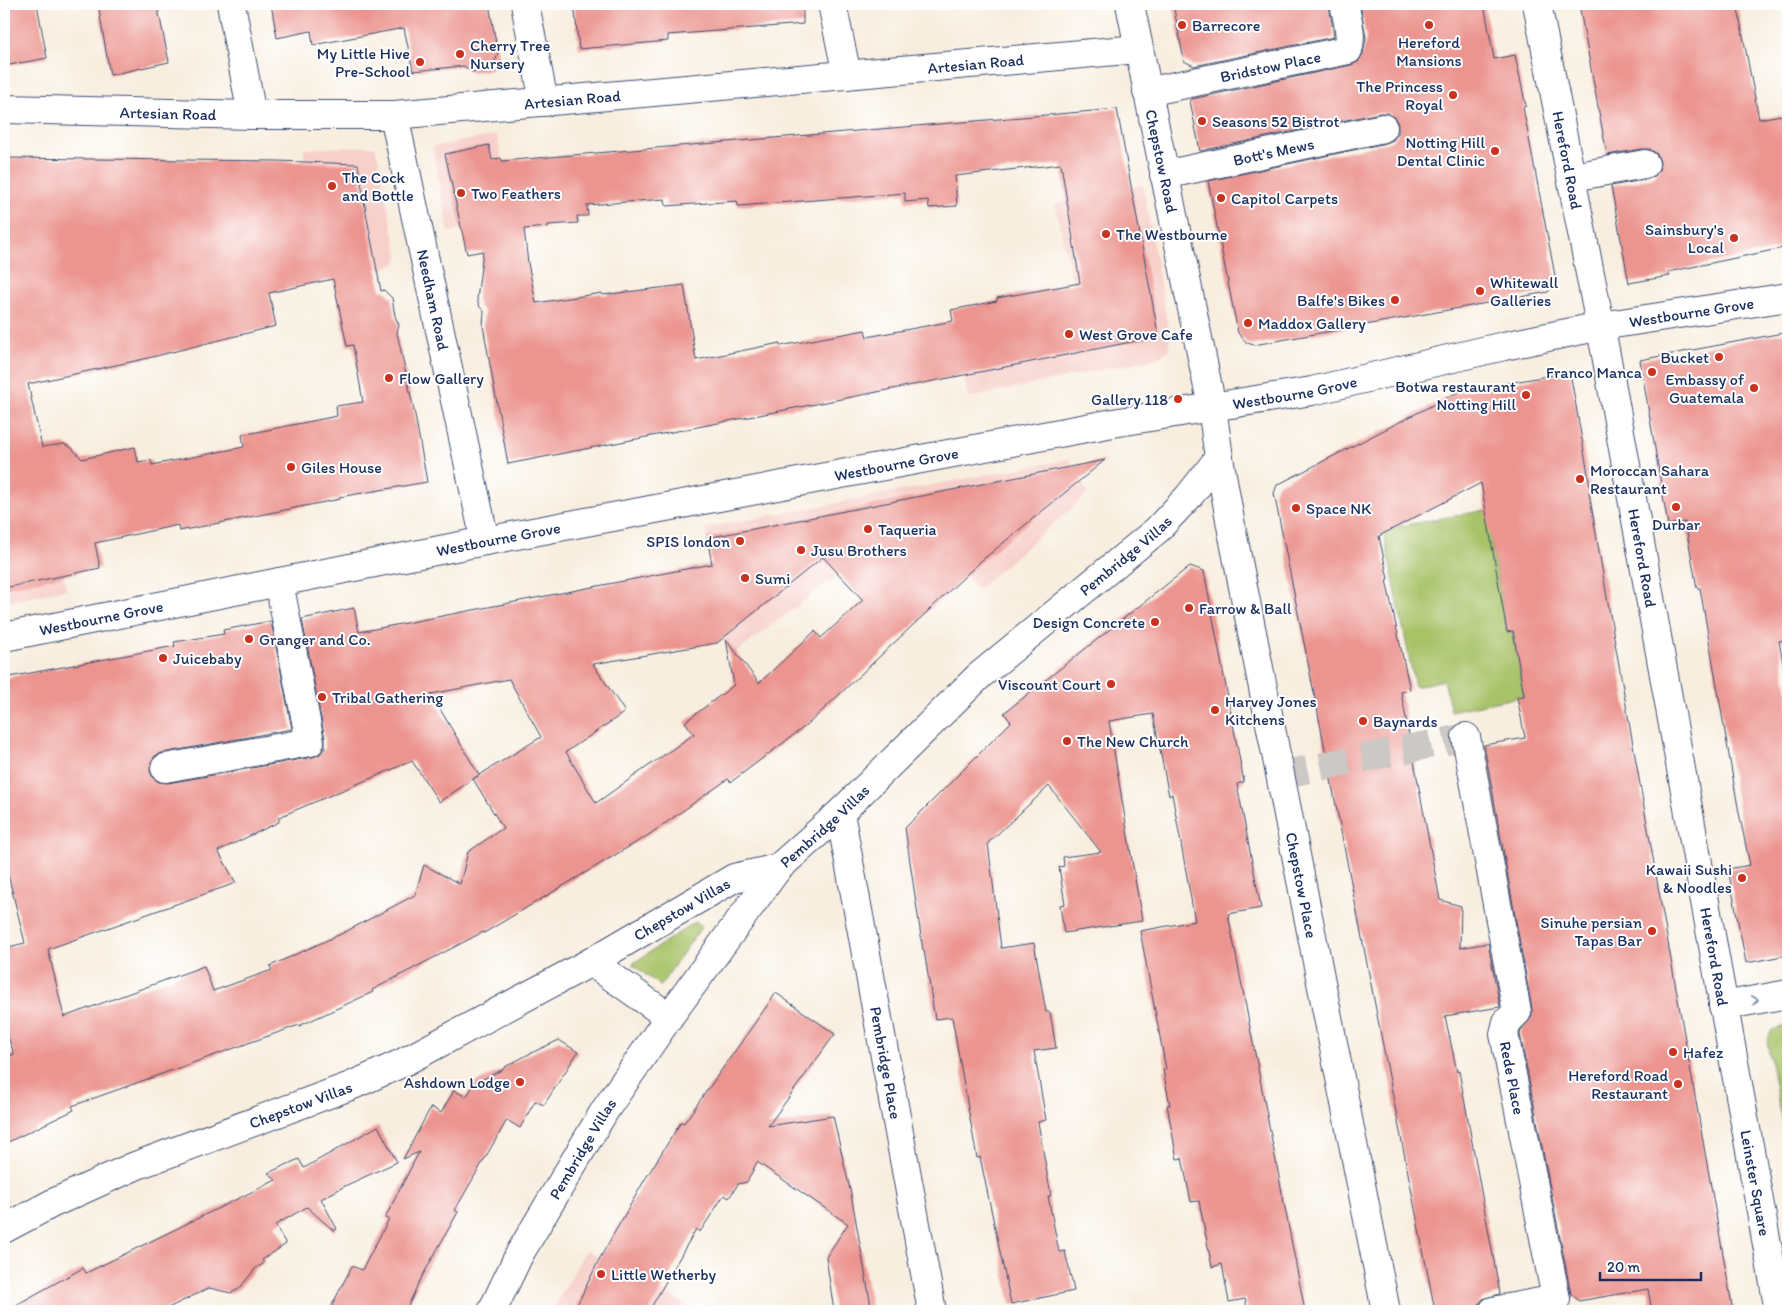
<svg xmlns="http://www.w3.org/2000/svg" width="1792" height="1315" viewBox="0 0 1792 1315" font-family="Itim,sans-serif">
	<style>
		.built { fill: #f7d0cb }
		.green { fill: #a8c268; stroke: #627863 }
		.building { fill: #ec9590; fill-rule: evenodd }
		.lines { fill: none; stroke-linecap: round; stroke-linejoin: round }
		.street-tunnel { stroke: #ccc8c5; stroke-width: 28; stroke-dasharray: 28 14; stroke-linecap: butt }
		.street-casing { stroke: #3c4c71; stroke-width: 30 }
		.secondary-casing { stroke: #3c4c71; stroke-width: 30 }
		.primary-casing { stroke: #3c4c71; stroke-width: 30 }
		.street { stroke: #fff; stroke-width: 28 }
		.secondary { stroke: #fff; stroke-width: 28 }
		.primary { stroke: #fff; stroke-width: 28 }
		.oneway { stroke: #8d97ae }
		.poi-dot { fill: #c8321e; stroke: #fff; stroke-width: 2 }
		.labels { text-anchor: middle; stroke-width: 4; stroke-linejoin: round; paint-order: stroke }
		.poi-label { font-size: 16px; fill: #1b2f5e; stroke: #fff; text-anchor: start }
		.street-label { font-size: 16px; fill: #1b2f5e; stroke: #fff }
	</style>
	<rect width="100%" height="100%" fill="#fff"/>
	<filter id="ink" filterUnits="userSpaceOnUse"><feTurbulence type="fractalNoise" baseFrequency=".02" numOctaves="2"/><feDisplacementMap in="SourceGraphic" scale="10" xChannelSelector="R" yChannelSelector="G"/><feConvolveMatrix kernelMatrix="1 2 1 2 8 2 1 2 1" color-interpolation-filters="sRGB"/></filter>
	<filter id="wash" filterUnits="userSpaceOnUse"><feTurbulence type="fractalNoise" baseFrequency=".0096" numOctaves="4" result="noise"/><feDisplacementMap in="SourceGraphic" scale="20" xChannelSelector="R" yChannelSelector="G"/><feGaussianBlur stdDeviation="1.12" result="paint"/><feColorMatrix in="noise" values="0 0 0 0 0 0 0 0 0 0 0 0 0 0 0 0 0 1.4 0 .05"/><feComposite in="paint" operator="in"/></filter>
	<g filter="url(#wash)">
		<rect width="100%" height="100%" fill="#f8eedf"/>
		<g class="built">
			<path d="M497,135l18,83 -66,14 -17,-85z"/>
			<path d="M374,146l3,7 21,103 -2,7 -9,4 -76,18 -9,-56 2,-80z"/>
			<path d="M1143,185l27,154 -2,12 -10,7 -190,40 -17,-88 122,-26 -18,-80z"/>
			<path d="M1069,459l19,35 -110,95 -62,-66 -77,51 -110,84 -24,-130z"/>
			<path d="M58,549l8,40 -62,14v-42z"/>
			<path d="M586,1250l112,61h-146z"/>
		</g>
		<g class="green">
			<path d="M1492,509l-1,31 16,92 6,-1 11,65 -73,15 -7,-31 -29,7 -32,-158z"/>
			<path d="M695,922l7,4 -42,60 -28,-22z"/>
			<path d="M1788,1025v128l-21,-111 5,-12z"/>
		</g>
		<g id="blocks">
			<g class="building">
				<path d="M4,4h33l10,54 -43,8z"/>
				<path d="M98,4h59l12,58 -59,13z"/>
				<path d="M271,4h218l9,50 -6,15 -20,3 -8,-6 -51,5 -9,-43 -91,17 -2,-14 -34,7z"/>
				<path d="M574,4h229v20l-135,11v6l-89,8z"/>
				<path d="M1173,4h156l5,33 -140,29 -10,-5z"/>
				<path d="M1360,4h124l10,55 21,-4 11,51 -3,1 33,174 -8,11 -294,53 -7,-2 -9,-10 -30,-152 178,-38 7,-3 5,-7v-9l-3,-6 -7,-5h-8l-180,38 -10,-50 2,-2 159,-34 7,-3 5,-8 3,-16z"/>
				<path d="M1579,4h158l22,115 22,-4 7,36v96l-120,25 2,4 -41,7 -18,-97 37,-7 7,-3 4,-6 1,-8 -3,-8 -7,-5h-8l-35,6z"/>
				<path d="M1117,109l41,224 -12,6 -110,22 -528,103 -25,-138 1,-15 -5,-5 -2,-7 6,-48 -16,3 -22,-100 44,-9 3,15 9,-2 1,3zM1061,164l19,119 -83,15v3l-46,9 2,11 -86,16 -2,-7 -85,16v-3l-84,17 -12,-75 -82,10v-2l-66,10 -8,-40 -4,-34 24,-2v-2l30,-2 -1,-7h11l-1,-11 78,-6 1,7 71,-5 1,5 167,-13v9l23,-2 1,8 28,-2 -2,-30z"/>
				<path d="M4,158l273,3 81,3 9,54 14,73 3,-1 8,8 3,18 4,9 -2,8 18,82 12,67 -88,15 1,2 -161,32 -1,-6 -83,18 5,25 -96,20zM333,279l14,67 6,-1 10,57 -27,4 1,10 -95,19 2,12 -92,18 -1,-5 -13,2 -3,-15 -53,12 -10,-11 -8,-4 -22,3 -14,-63 116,-25 132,-33 -7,-33z"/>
				<path d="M1788,332v308l-9,1 9,50v264l-42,8 -18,-94 22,-4 -11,-52 -39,-225h-3l-12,-66 -17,3 -28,-165z"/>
				<path d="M1570,372l21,119 -2,1 13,77 131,742h-81l-4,-22 -69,12 -8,-7 -51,-260 1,-4 11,-13v-8l-48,-264 41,-7 -8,-41 7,-1 -11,-65 -6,1 -26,-149 -102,53 9,43 -2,1 24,110 -9,2 39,208 21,6 -1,42 28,-5 12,64 -55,9 12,56 2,-1 41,223 -17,5 -5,6v6h-43l-121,-618 -40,-200 3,-8 181,-93z"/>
				<path d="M1105,460l-124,101 -174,164 -76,57 -3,-3 -81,57 -163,97 -1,-1 -111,58 1,2 -74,34v-1l-227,81 2,4 -70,34v-86l10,-4 -10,-29v-77l21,-5 -21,-85v-180l171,-32 -1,-4 50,-8 -1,-4 48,-9 21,108 -130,24 -7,3 -4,6 -1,9 3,7 6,4 9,1 145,-26 7,-3 5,-6v-9l-23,-120 52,-11 5,24 353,-68 -5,-26zM823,557l40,43 -42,38 -6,-7 -56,52 -33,-44 8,46 -49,37 9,12 -98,69 -30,-51 59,-40 -32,-48 124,-21zM509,679l32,58 -68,42 30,49 -35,24 -8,32 -36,-19 -9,30 -72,38 -73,33 2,4 -59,21 -9,-25 -140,51 -16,-68 188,-66 -18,-32 61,-29v-5l133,-56 27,41 40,-27 -48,-81z"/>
				<path d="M1190,566l14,5 40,211 -7,2 24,124 -33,6 77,397h-57l-3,-12 -16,3 -7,-38 -10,3 -13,-66 -8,1 -9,-44 -5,1 -10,-54h3l-7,-35 3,-1 -26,-138 55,-10 -23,-127 -3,2 -16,-82 -44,7 33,200 -78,12 -4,-28 5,-1 -6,-37 5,-1 -1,-9 38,-5 -52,-66 -61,57 13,105 33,-5 12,69h4l6,36 -22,3 12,69 -8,2 13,74h-3l11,56 6,-1 9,40 -63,13 -31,-147 -3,1 -25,-141 -17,2 -11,-69h-1l-18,-122 106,-106 -7,-9z"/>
				<path d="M776,993l59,41 -67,92 65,-10 18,78 20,112 -37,5 -8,-54 22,-33 -91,-62 -10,20 -9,2 -9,14 -5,-3 -24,37 -4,-3 -47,82h-75l26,-53 44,-77 37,-59 3,1z"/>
				<path d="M559,1040l19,12 -34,53 -9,-4 -15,27 -13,-8 -52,90 3,2 -40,72 -12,27h-77l23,-45 10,4 27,-51 -4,-1 34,-66 -16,7 28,-52 10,6 13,-23 12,7 9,-14 27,-13 3,-3 22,-12z"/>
				<path d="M378,1126l19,36 -50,23 -26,14 16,30 -3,2 -27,-24 -32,18 11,19 -24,16 2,3 -9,6 -16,20 -8,4 -22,-5 -47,23h-157l78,-43 3,5 190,-93 -8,-7 31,-14 5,9z"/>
			</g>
		</g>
	</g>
	<g filter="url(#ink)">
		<use href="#blocks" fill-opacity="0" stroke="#3c4c71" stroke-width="1"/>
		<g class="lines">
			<path class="street-tunnel" d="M1280,775l186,-38"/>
			<defs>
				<g id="street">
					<path d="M231,4l21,111"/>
					<path d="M525,4l19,98"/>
					<path d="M832,4l15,71"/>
					<path id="s1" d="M1537,4l70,356 172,951"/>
					<path id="s2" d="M1147,92l201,-42c5,-14 -1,-32 -4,-46"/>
					<path id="s3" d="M4,109l248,6h142l744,-66"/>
					<path id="s4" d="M394,115l91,426"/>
					<path id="s5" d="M1164,175l219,-47"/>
					<path d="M1573,177l72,-13"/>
					<path id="s6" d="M1219,458l13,73 154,780"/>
					<path id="s7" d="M1466,737l51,275 -10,10 -3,12 52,265 -63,12"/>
					<path d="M165,768l145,-26 -31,-160"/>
					<path id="s8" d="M840,813l92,498"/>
					<path d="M1723,1006l65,-12"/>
				</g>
				<g id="secondary">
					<path id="s9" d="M4,637l481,-96 628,-118 99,-16"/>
					<path d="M591,962l78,55"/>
					<path id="s10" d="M4,1229l49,-26 82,-37 218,-81 49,-22 189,-101 143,-84 44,-10"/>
				</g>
				<g id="primary">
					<path id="s11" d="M1212,407l100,-16 192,-45 97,-20 187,-29"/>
					<path id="s12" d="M492,1311l28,-58 85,-143 64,-93 109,-149 62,-55 139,-137 178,-146 32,-34 30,-38 -7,-51 -82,-403"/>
				</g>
			</defs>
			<use href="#street" class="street-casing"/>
			<use href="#secondary" class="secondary-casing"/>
			<use href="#primary" class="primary-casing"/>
			<use href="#street" class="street"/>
			<use href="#secondary" class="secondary"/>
			<use href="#primary" class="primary"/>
		</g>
		<defs><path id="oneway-chevron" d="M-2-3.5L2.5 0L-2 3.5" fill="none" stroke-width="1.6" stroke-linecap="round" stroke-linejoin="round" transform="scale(1.25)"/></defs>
		<use class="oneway" href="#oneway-chevron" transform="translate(1755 1000) rotate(-10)"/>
	</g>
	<g class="poi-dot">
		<circle cx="1182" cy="25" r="5"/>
		<circle cx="1429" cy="25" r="5"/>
		<circle cx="460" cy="54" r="5"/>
		<circle cx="420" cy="62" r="5"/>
		<circle cx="1453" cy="95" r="5"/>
		<circle cx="1202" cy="121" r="5"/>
		<circle cx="1495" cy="151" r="5"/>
		<circle cx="332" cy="186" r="5"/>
		<circle cx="461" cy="193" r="5"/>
		<circle cx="1221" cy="198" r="5"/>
		<circle cx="1106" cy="234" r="5"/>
		<circle cx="1734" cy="238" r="5"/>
		<circle cx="1480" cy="291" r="5"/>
		<circle cx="1395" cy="300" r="5"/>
		<circle cx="1248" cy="323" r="5"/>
		<circle cx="1069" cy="334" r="5"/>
		<circle cx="1719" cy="357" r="5"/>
		<circle cx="1652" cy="372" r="5"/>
		<circle cx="389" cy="378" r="5"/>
		<circle cx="1754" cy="388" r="5"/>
		<circle cx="1526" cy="395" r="5"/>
		<circle cx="1178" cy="399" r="5"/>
		<circle cx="291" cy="467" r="5"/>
		<circle cx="1580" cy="479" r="5"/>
		<circle cx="1676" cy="507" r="5"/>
		<circle cx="1296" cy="508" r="5"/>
		<circle cx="868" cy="529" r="5"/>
		<circle cx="740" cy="541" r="5"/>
		<circle cx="801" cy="550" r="5"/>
		<circle cx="745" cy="578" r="5"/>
		<circle cx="1189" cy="608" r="5"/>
		<circle cx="1155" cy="622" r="5"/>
		<circle cx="249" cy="639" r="5"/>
		<circle cx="163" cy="658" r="5"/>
		<circle cx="1111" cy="684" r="5"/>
		<circle cx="322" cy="697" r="5"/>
		<circle cx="1215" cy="710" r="5"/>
		<circle cx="1363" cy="721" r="5"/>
		<circle cx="1067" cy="741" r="5"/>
		<circle cx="1742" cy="878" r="5"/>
		<circle cx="1652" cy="931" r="5"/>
		<circle cx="1673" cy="1052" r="5"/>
		<circle cx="520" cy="1082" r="5"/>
		<circle cx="1678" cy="1084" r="5"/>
		<circle cx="601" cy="1274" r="5"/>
	</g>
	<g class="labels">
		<g class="poi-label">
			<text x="1192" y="31">Barrecore</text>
			<text x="1429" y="48" text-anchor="middle">Hereford<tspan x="1429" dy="18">Mansions</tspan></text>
			<text x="470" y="51">Cherry Tree<tspan x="470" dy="18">Nursery</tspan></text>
			<text x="410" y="59" text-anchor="end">My Little Hive<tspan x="410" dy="18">Pre-School</tspan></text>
			<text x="1443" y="92" text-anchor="end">The Princess<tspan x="1443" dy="18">Royal</tspan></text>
			<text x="1212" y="127">Seasons 52 Bistrot</text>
			<text x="1485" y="148" text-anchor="end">Notting Hill<tspan x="1485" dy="18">Dental Clinic</tspan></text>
			<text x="342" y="183">The Cock<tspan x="342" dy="18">and Bottle</tspan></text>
			<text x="471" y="199">Two Feathers</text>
			<text x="1231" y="204">Capitol Carpets</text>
			<text x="1724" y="235" text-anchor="end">Sainsbury's<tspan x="1724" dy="18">Local</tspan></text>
			<text x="1116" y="240">The Westbourne</text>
			<text x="1490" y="288">Whitewall<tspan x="1490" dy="18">Galleries</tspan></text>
			<text x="1385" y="306" text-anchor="end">Balfe's Bikes</text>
			<text x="1258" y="329">Maddox Gallery</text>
			<text x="1079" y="340">West Grove Cafe</text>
			<text x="1709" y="363" text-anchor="end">Bucket</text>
			<text x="1642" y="378" text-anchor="end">Franco Manca</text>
			<text x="399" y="384">Flow Gallery</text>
			<text x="1744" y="385" text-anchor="end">Embassy of<tspan x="1744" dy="18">Guatemala</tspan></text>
			<text x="1516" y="392" text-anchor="end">Botwa restaurant<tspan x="1516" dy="18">Notting Hill</tspan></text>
			<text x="1168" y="405" text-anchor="end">Gallery 118</text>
			<text x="301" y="473">Giles House</text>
			<text x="1590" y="476">Moroccan Sahara<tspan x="1590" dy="18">Restaurant</tspan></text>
			<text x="1306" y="514">Space NK</text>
			<text x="1676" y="530" text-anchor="middle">Durbar</text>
			<text x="878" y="535">Taqueria</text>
			<text x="730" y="547" text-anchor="end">SPIS london</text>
			<text x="811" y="556">Jusu Brothers</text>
			<text x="755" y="584">Sumi</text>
			<text x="1199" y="614">Farrow &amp; Ball</text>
			<text x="1145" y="628" text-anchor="end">Design Concrete</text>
			<text x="259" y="645">Granger and Co.</text>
			<text x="173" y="664">Juicebaby</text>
			<text x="1101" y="690" text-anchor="end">Viscount Court</text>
			<text x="332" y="703">Tribal Gathering</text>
			<text x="1225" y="707">Harvey Jones<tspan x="1225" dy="18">Kitchens</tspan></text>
			<text x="1373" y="727">Baynards</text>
			<text x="1077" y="747">The New Church</text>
			<text x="1732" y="875" text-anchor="end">Kawaii Sushi<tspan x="1732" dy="18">&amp; Noodles</tspan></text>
			<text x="1642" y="928" text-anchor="end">Sinuhe persian<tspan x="1642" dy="18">Tapas Bar</tspan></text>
			<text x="1683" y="1058">Hafez</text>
			<text x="1668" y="1081" text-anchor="end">Hereford Road<tspan x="1668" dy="18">Restaurant</tspan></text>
			<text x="510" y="1088" text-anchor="end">Ashdown Lodge</text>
			<text x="611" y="1280">Little Wetherby</text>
		</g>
		<g class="street-label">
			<text dy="6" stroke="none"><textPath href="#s3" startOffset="974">Artesian Road</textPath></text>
			<text dy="6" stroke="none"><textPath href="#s2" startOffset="126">Bridstow Place</textPath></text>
			<text dy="6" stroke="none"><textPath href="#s3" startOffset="569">Artesian Road</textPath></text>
			<text dy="6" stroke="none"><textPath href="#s3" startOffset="164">Artesian Road</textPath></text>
			<text dy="6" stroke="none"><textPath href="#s5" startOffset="112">Bott's Mews</textPath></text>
			<text dy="6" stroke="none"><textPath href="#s1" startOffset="159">Hereford Road</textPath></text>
			<text transform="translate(1162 161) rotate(78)" y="6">Chepstow Road</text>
			<text dy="6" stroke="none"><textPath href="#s4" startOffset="189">Needham Road</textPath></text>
			<text dy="6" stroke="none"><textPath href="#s11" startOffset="489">Westbourne Grove</textPath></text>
			<text dy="6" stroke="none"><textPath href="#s11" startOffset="84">Westbourne Grove</textPath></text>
			<text dy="6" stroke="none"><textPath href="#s9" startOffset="909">Westbourne Grove</textPath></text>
			<text dy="6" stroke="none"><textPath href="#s9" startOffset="504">Westbourne Grove</textPath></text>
			<text dy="6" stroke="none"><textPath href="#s12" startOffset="996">Pembridge Villas</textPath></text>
			<text dy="6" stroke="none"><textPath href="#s1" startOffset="564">Hereford Road</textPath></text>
			<text dy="6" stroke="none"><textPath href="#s9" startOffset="99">Westbourne Grove</textPath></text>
			<text dy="6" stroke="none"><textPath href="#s12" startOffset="591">Pembridge Villas</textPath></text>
			<text dy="6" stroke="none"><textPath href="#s6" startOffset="435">Chepstow Place</textPath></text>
			<text dy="6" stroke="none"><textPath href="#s10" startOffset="751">Chepstow Villas</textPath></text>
			<text dy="6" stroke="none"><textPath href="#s1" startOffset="969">Hereford Road</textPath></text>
			<text dy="6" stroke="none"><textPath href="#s8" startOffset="254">Pembridge Place</textPath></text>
			<text dy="6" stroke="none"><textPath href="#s7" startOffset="351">Rede Place</textPath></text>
			<text dy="6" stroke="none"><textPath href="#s10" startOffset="322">Chepstow Villas</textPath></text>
			<text dy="6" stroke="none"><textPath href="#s12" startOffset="186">Pembridge Villas</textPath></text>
			<text dy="6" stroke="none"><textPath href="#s1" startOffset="1199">Leinster Square</textPath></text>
		</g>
	</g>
	<rect width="1792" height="1315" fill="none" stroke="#fff" stroke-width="20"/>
	<path d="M1600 1272v8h101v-8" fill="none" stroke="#1b2f5e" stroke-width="2.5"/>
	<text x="1607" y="1272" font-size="15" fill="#1b2f5e" stroke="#ffffff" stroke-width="4" paint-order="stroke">20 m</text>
</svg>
